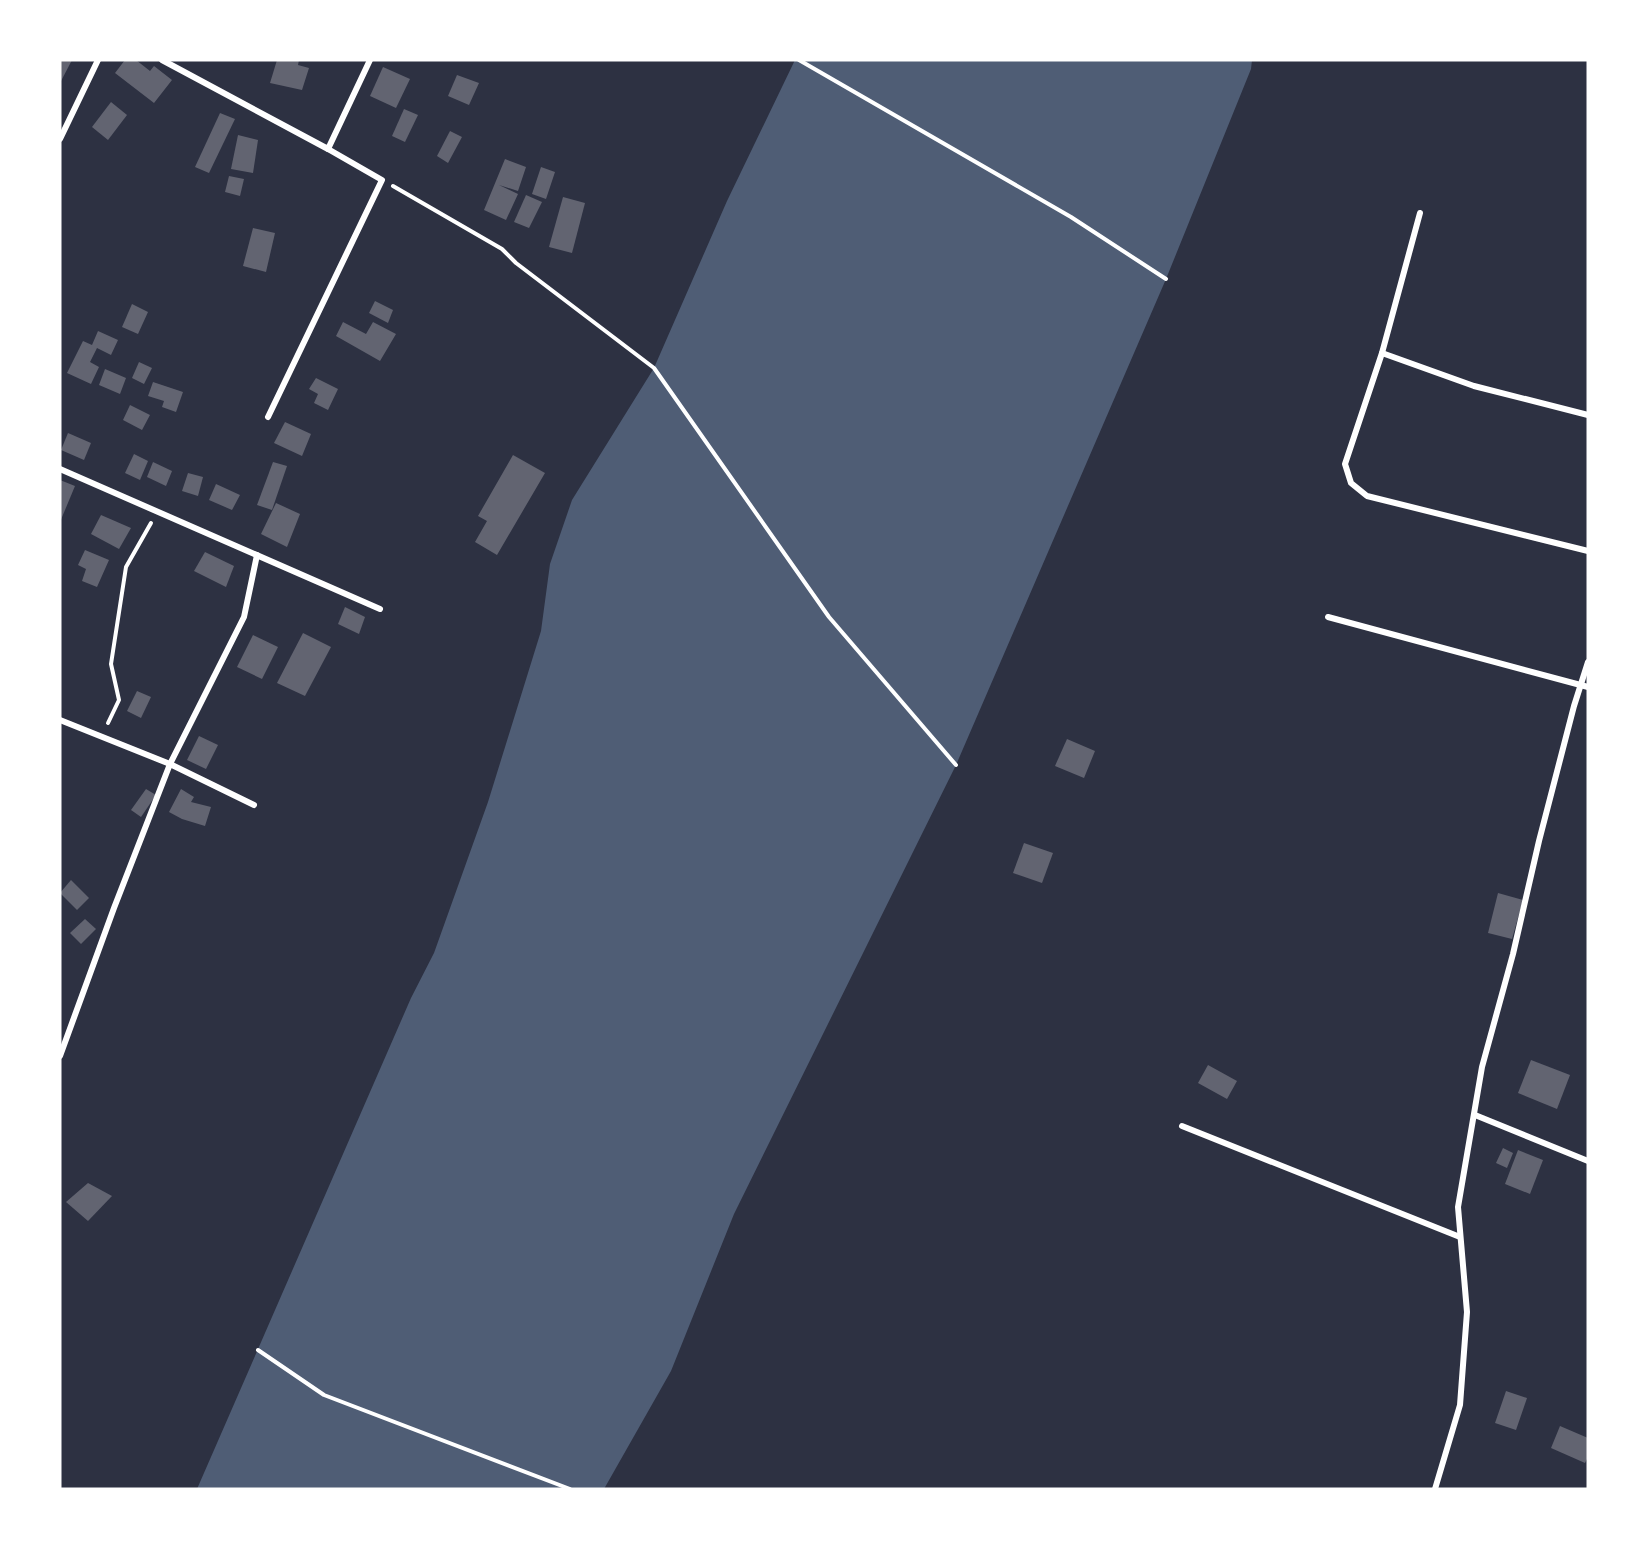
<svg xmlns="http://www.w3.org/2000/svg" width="1648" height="1549" viewBox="0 0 1648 1549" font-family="'IBM Plex Sans',sans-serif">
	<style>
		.water { fill: #4f5d75 }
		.building { fill: #626471 }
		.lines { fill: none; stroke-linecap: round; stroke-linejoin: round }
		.path { stroke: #fff; stroke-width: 4 }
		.minor { stroke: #fff; stroke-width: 6 }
	</style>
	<rect width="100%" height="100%" fill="#2d3142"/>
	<path class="water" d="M795,60h457l-1,9 -85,210 -210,486 -222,449 -63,157 -67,118h-407l214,-491 23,-45 54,-151 53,-171 9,-67 22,-64 82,-132 73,-167z"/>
	<g class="building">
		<path d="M60,60h12l-12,23z"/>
		<path d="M125,60h11l14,11 4,-5 18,14 -18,23 -39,-30z"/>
		<path d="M277,60h22l-1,5 11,3 -7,22 -32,-7z"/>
		<path d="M383,67l27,12 -14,29 -26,-12z"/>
		<path d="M457,75l22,8 -10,22 -21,-9z"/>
		<path d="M111,102l16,13 -19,25 -16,-13z"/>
		<path d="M404,109l14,6 -13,27 -13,-6z"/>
		<path d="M220,113l15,6 -26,54 -14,-6z"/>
		<path d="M450,131l12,6 -14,26 -11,-7z"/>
		<path d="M238,135l20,5 -5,33 -22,-4z"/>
		<path d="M505,159l21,8 -8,24 -19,-6 19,9 -12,26 -22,-10z"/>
		<path d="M541,167l14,5 -9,27 -14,-5z"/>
		<path d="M229,176l15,3 -4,17 -15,-4z"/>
		<path d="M526,195l16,7 -13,26 -15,-6z"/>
		<path d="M563,197l22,6 -13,50 -23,-6z"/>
		<path d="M253,228l22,5 -9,39 -23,-6z"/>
		<path d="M375,301l18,9 -5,13 -19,-10z"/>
		<path d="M132,304l16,8 -10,22 -16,-7z"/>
		<path d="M343,322l23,12 7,-12 23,12 -16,27 -44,-25z"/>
		<path d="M98,331l20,9 -7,15 -14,-7 -7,14 9,5 -8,17 -24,-11 16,-32 9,4z"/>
		<path d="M139,362l13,6 -8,16 -12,-6z"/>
		<path d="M105,369l21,9 -6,16 -21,-9z"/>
		<path d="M316,378l22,11 -10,21 -14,-7 4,-9 -9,-5z"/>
		<path d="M153,382l30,10 -7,20 -14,-5 2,-6 -16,-5z"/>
		<path d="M130,405l20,10 -8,15 -19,-10z"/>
		<path d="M285,422l26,12 -9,22 -28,-13z"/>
		<path d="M68,433l23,10 -7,17 -23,-10z"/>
		<path d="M134,454l14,7 -8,19 -15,-7z"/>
		<path d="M513,455l32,18 -48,82 -22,-13 12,-21 -9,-5z"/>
		<path d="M153,462l19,9 -6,15 -19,-9z"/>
		<path d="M273,462l14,4 -15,44 -15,-5z"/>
		<path d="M188,473l15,4 -5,19 -16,-5z"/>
		<path d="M60,480l15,6 -15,36z"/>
		<path d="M216,484l24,11 -8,15 -23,-10z"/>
		<path d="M276,503l24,11 -13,33 -26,-13z"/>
		<path d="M101,515l30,13 -12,21 -28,-15z"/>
		<path d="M85,550l24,10 -12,27 -15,-6 4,-12 -8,-4z"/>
		<path d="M205,552l29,14 -8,21 -32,-16z"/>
		<path d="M345,607l20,10 -6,17 -21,-10z"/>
		<path d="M303,633l28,14 -26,49 -28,-13z"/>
		<path d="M253,635l25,12 -16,32 -25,-12z"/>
		<path d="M137,691l14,6 -10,21 -14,-7z"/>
		<path d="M199,736l19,9 -12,24 -19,-9z"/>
		<path d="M1067,739l28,12 -11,27 -29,-12z"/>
		<path d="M146,789l10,6 -15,22 -10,-7z"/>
		<path d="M181,789l13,8 -3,5 20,5 -6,19 -23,-7 -13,-7z"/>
		<path d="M1024,843l29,10 -11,30 -29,-10z"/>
		<path d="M71,880l18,18 -12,12 -17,-17z"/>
		<path d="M1498,893l25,7 -11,39 -24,-6z"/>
		<path d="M85,919l11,10 -15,15 -11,-11z"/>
		<path d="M1531,1060l39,15 -13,34 -39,-16z"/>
		<path d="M1208,1065l29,16 -10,18 -29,-16z"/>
		<path d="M1503,1148l10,5 -6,15 -11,-5z"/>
		<path d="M1518,1150l25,10 -13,34 -25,-10z"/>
		<path d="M88,1183l24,13 -24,25 -22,-19z"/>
		<path d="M1506,1391l21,7 -11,32 -21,-7z"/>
		<path d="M1560,1426l28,12v19l-3,6 -34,-15z"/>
	</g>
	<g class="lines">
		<g class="path">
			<path d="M799,60l272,157 95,62"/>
			<path d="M393,186l109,63 14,14 138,105 175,249 127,148"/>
			<path d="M108,723l11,-23 -8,-36 15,-97 25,-44"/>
			<path d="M258,1350l66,45 246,94"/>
		</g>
		<g class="minor">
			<path d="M162,60l166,89 42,-89"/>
			<path d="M60,139l38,-79"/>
			<path d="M1420,213l-38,140 -37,111 6,19 16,13 221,55"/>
			<path d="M1382,353l92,33 114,29"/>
			<path d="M268,417l114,-237 -54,-31"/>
			<path d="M60,469l320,140"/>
			<path d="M1328,617l260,70"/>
			<path d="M60,720l110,44 74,-147 13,-62"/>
			<path d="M60,1056l54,-148 56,-144 84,41"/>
			<path d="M1475,1115l113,46"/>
			<path d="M1182,1126l278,111"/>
			<path d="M1435,1489l25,-84 7,-93 -9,-105 24,-140 31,-113 26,-113 35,-135 14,-44"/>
		</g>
	</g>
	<rect width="1648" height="1549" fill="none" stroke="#ffffff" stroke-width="123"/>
</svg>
